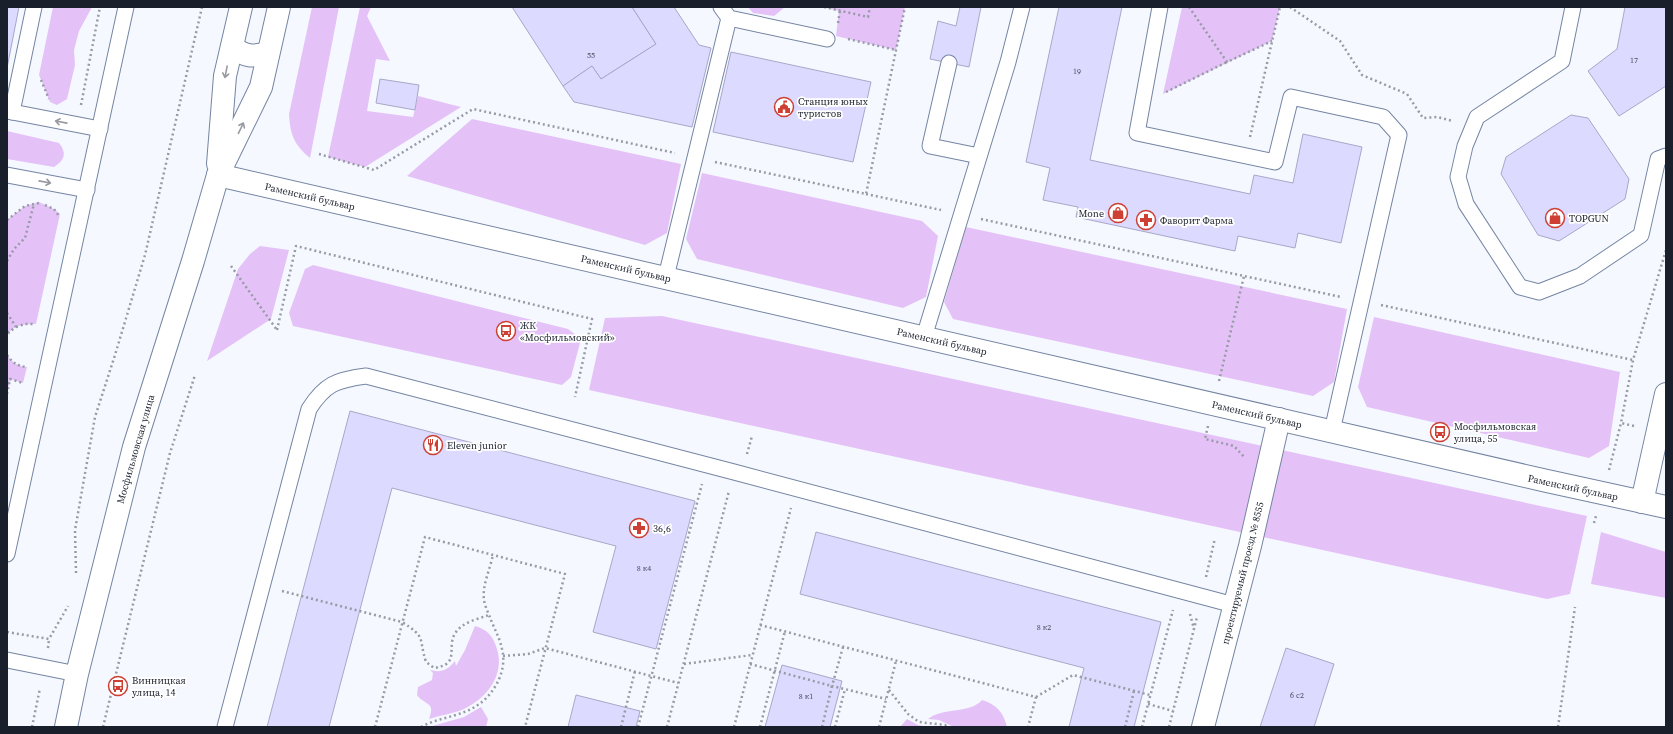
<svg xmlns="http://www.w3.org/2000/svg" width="1673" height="734" viewBox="0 0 1673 734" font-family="'Source Serif 4',serif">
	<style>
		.green { fill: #e4c2f8 }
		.building { fill: #dcdafe; stroke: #a9a7c8 }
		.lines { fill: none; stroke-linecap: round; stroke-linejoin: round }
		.service-casing { stroke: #7585a2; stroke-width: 17 }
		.minor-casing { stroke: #7585a2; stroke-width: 24 }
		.tertiary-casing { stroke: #7585a2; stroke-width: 24 }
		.path { stroke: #979ba5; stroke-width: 2.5; stroke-dasharray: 2 3; stroke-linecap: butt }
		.service { stroke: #fff; stroke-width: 15 }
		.minor { stroke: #fff; stroke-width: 22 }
		.tertiary { stroke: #fff; stroke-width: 22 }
		.oneway { stroke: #989aa0 }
		.labels { text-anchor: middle; stroke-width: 3.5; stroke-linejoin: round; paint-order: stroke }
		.number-label { font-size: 8px; fill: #4a4e60 }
		.poi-label { font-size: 10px; fill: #191f2b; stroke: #fff; text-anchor: start }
		.street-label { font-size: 10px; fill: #191f2b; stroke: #fff }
	</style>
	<rect width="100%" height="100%" fill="#f5f8ff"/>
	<g class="green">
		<path d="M53,7h39l-13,24 -5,19 1,15 -8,34 -10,6 -7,-3 -11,-27z"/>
		<path d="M312,7h27l-29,151c-16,-13 -20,-24 -21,-44z"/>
		<path d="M360,7h11l-4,9 23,45 -14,-2 -9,52 46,6 5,-21 43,11 -96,60 -37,-10z"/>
		<path d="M748,7h37l-11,9 -21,-3z"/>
		<path d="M822,7h83l-9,43 -60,-14 3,-25z"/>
		<path d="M1182,7h98l-8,34 -109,53z"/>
		<path d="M472,119l209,45 -14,69 -22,12 -238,-69z"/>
		<path d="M7,131l52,12c8,10 6,17 -5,24l-47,-8z"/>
		<path d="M702,173l220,48 16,15 -12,61 -23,11 -206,-49 -11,-20z"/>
		<path d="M39,202l15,7 6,5 -24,110c-11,0 -24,1 -29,12v-116l18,-14z"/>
		<path d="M966,227l381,82 -13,73 -21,14 -360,-77 -9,-17z"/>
		<path d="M260,246l29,4 -18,69 -64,42 31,-92 12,-15z"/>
		<path d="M313,265l255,64 13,10 -10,38 -9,8 -269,-59 -4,-13 16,-44z"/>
		<path d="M662,316l925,200 -17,78 -23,5 -958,-209 16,-72z"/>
		<path d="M1374,317l246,55 -11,74 -20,12 -222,-51 -9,-20z"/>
		<path d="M7,355c6,8 10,11 20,12l-4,16 -13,-4 -3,15z"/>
		<path d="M1601,532l65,20v46l-75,-14z"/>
		<path d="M475,626c13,4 18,10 22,23 8,26 -10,49 -33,60 -11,5 -24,6 -35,10 7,-18 -4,-13 -12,-24l1,-8 14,-7 1,-7 -3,-3c11,3 18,0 25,-9l1,5 9,-16z"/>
		<path d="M982,700c14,4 22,13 25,27h-53l-15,-7 -11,-1c15,-12 42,-5 54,-19z"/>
		<path d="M481,707l7,12 -2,8h-57l35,-10z"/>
		<path d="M907,719l11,6 11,2h-29z"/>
	</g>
	<g class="building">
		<path d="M7,7h12l-12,61z"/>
		<path d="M512,7h120l24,37 -55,35 -9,-13 -29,20z"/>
		<path d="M632,7h42l25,38 12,3 -19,79 -118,-25 -11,-16 29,-20 9,13 55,-35z"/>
		<path d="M960,7h21l-12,60 -39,-8 8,-38 18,5z"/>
		<path d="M1059,7h63l-32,153 160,34 4,-19 39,8 10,-49 59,13 -21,96 -43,-10 -3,15 -57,-12 -3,15 -159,-34 2,-10 -35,-7 7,-32 -24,-6z"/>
		<path d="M1625,7h41v79l-47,30 -31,-45 29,-22z"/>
		<path d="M731,52l140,30 -18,80 -140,-30z"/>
		<path d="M380,79l39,6 -4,25 -39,-7z"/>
		<path d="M1571,115l17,3 41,61 -4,20 -66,42 -21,-6 -37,-61 5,-17z"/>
		<path d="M350,411l345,90 -39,148 -63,-17 23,-86 -224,-58 -63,239h-62z"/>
		<path d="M816,532l345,90 -27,105h-65l15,-59 -284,-74z"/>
		<path d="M1286,648l48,16 -20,63h-54z"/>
		<path d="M782,665l60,16 -12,46h-65z"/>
		<path d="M576,695l64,16 -4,16h-68z"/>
	</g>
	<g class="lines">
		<defs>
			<g id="service">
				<path d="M721,7l8,11 98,21"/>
				<path d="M1160,7l-23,126 138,29 16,-65 92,20 16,18 -67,296"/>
				<path d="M1573,7l-11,54 -85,56 -12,29 -7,31 8,27 54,83 19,5 41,-16 61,-41 17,-76 8,-3"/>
				<path d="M949,63l-19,83 49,10"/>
				<path d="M7,111l93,18"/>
				<path d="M12,112l22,-105"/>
				<path d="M7,175l80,15"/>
				<path d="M666,277l63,-259"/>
				<path d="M924,337l84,-275 14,-55"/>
				<path d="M7,554l119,-547"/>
				<path d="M7,660l70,14"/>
				<path d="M225,727l84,-318c16,-25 27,-29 57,-33l368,96 500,133"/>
			</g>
			<g id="minor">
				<path d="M1642,502l24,-108"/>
				<path d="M1203,727l47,-181 29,-127"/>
			</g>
			<g id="tertiary">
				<path d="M232,47c14,10 20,10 36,6"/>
				<path d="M218,164l7,-88 16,-69"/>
				<path d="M218,175l1329,306 119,26"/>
				<path d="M66,727l11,-53 57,-227 59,-186 25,-86 43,-88 18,-80"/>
			</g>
		</defs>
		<use href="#service" class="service-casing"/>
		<use href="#minor" class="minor-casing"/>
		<use href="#tertiary" class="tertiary-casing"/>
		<g class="path">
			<path d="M824,7l44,10 2,-10"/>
			<path d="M1189,7l38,55 45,-21"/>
			<path d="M1290,7l50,34 22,34 45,19 16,24 14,-1 16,4"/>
			<path d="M838,23l2,-13"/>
			<path d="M848,39l48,11"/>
			<path d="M41,80l8,19"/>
			<path d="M1166,92l61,-30"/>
			<path d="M81,105l19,-98"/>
			<path d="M1250,137l30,-130"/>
			<path d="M319,154l55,16 99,-61 202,44"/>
			<path d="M715,162l151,32 39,-187"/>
			<path d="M866,194l75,16"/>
			<path d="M45,205l9,4 5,7"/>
			<path d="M981,219l360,78"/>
			<path d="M7,220l18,-14 14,-3"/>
			<path d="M7,261l7,-12 11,-11 9,-34"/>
			<path d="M231,266l46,64"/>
			<path d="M1381,305l252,55"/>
			<path d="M7,313l9,14 -7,5 -2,4"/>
			<path d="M16,327l9,-3h10"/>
			<path d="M277,330l19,-84 296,73 -17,78"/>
			<path d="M7,355c6,8 10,11 20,12"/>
			<path d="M1219,381l25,-105"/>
			<path d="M7,394l3,-15 13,4"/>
			<path d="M1208,426l-3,13 29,7 11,12"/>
			<path d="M1634,426l-13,-3 12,-63 33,-110"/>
			<path d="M747,454l5,-18"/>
			<path d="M1609,470l12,-47"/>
			<path d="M1594,523l2,-7"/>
			<path d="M76,573l-1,-43 20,-113 20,-62 30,-100 57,-248"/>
			<path d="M1206,577l9,-39"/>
			<path d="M282,591l120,31c25,16 16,15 24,40l8,6c28,-4 11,-21 22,-36 7,-10 22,-13 33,-17"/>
			<path d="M1190,614l4,15"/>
			<path d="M760,625l276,72 -8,30"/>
			<path d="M7,632l42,7 19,-33"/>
			<path d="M843,647l-11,39 54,13"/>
			<path d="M48,648l1,-9"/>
			<path d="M503,656l25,-2 17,-6 133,35"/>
			<path d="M684,664l68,-9"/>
			<path d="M750,664l82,22 -10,41"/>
			<path d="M889,690l19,24 11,8 26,3 2,2"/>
			<path d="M1036,697l37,-22 77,20"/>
			<path d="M1148,704l25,7"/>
			<path d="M32,727l8,-39"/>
			<path d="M103,727l67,-274 25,-78"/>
			<path d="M375,727l50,-190 140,37 -40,153"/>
			<path d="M421,727c20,-11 44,-10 62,-26 14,-12 24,-33 19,-52 -2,-10 -7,-19 -11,-29 -2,-6 -6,-13 -7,-20 -2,-14 6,-31 9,-45"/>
			<path d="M621,727l14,-56"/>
			<path d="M638,727l64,-243"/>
			<path d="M667,727l62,-236"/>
			<path d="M734,727l57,-219"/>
			<path d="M760,727l25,-96"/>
			<path d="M835,727l10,-38"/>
			<path d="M879,727l17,-66"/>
			<path d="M1125,727l9,-36"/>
			<path d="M1142,727l31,-117"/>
			<path d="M1169,727l28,-110"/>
			<path d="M1558,727l17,-120"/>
		</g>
		<use href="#service" class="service"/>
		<use href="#minor" class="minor"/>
		<use href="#tertiary" class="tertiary"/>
	</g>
	<defs><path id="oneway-shaft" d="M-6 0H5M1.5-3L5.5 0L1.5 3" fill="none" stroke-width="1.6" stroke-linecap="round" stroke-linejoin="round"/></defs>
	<g class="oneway">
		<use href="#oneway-shaft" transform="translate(226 72) rotate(101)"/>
		<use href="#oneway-shaft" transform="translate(61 122) rotate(-169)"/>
		<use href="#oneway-shaft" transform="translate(241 128) rotate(-64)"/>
		<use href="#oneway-shaft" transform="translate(45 182) rotate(11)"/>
	</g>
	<defs>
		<symbol id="civic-ring" viewBox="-11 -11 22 22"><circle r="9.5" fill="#fff" stroke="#cd4033" stroke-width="1.5"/><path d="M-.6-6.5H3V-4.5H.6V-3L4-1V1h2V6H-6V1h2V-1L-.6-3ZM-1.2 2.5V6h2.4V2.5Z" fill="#cd4033"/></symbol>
		<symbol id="shop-ring" viewBox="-11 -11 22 22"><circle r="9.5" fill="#fff" stroke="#cd4033" stroke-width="1.5"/><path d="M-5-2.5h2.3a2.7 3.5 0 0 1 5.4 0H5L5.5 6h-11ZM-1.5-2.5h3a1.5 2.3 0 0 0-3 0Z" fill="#cd4033"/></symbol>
		<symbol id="pharmacy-ring" viewBox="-11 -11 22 22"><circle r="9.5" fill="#fff" stroke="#cd4033" stroke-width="1.5"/><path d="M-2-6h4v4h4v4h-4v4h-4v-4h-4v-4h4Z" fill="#cd4033"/></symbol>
		<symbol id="bus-ring" viewBox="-11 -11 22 22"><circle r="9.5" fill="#fff" stroke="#cd4033" stroke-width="1.5"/><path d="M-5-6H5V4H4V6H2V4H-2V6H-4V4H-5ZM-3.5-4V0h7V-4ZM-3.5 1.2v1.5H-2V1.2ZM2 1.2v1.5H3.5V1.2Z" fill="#cd4033"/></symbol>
		<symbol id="restaurant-ring" viewBox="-11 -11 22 22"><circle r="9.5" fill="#fff" stroke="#cd4033" stroke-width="1.5"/><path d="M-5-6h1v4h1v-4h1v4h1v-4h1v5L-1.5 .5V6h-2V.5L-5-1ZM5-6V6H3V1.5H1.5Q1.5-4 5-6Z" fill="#cd4033"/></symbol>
	</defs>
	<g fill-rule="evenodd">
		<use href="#civic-ring" x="773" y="96" width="22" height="22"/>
		<use href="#shop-ring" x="1107" y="202" width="22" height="22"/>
		<use href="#shop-ring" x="1544" y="207" width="22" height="22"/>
		<use href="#pharmacy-ring" x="1135" y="209" width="22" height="22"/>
		<use href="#bus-ring" x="495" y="320" width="22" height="22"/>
		<use href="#bus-ring" x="1429" y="421" width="22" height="22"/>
		<use href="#restaurant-ring" x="422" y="434" width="22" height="22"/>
		<use href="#pharmacy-ring" x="628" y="517" width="22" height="22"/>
		<use href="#bus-ring" x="107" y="675" width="22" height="22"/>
	</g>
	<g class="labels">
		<g class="number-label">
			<text x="591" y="58">55</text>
			<text x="1634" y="63">17</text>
			<text x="1077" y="74">19</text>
			<text x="644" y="571">8 к4</text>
			<text x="1044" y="630">8 к2</text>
			<text x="1297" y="698">6 с2</text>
			<text x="806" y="699">8 к1</text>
		</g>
		<g class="poi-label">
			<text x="798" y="105">Станция юных<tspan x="798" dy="12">туристов</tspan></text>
			<text x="1104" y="217" text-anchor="end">Mone</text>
			<text x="1569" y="222">TOPGUN</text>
			<text x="1160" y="224">Фаворит Фарма</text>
			<text x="520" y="329">ЖК<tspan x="520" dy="12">«Мосфильмовский»</tspan></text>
			<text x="1454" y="430">Мосфильмовская<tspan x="1454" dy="12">улица, 55</tspan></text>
			<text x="447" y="449">Eleven junior</text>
			<text x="653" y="532">36,6</text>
			<text x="132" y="684">Винницкая<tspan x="132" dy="12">улица, 14</tspan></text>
		</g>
		<g class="street-label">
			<text transform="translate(310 196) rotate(13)" y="4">Раменский бульвар</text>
			<text transform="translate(626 268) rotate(13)" y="4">Раменский бульвар</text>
			<text transform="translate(942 341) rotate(13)" y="4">Раменский бульвар</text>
			<text transform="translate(1257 414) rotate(13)" y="4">Раменский бульвар</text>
			<text transform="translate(135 449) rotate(-74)" y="4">Мосфильмовская улица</text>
			<text transform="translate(1573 487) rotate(12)" y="4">Раменский бульвар</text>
			<text transform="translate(1242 573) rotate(-76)" y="4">проектируемый проезд № 8555</text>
		</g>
	</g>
	<rect width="1673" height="734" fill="none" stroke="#191f2b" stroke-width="16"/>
</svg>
